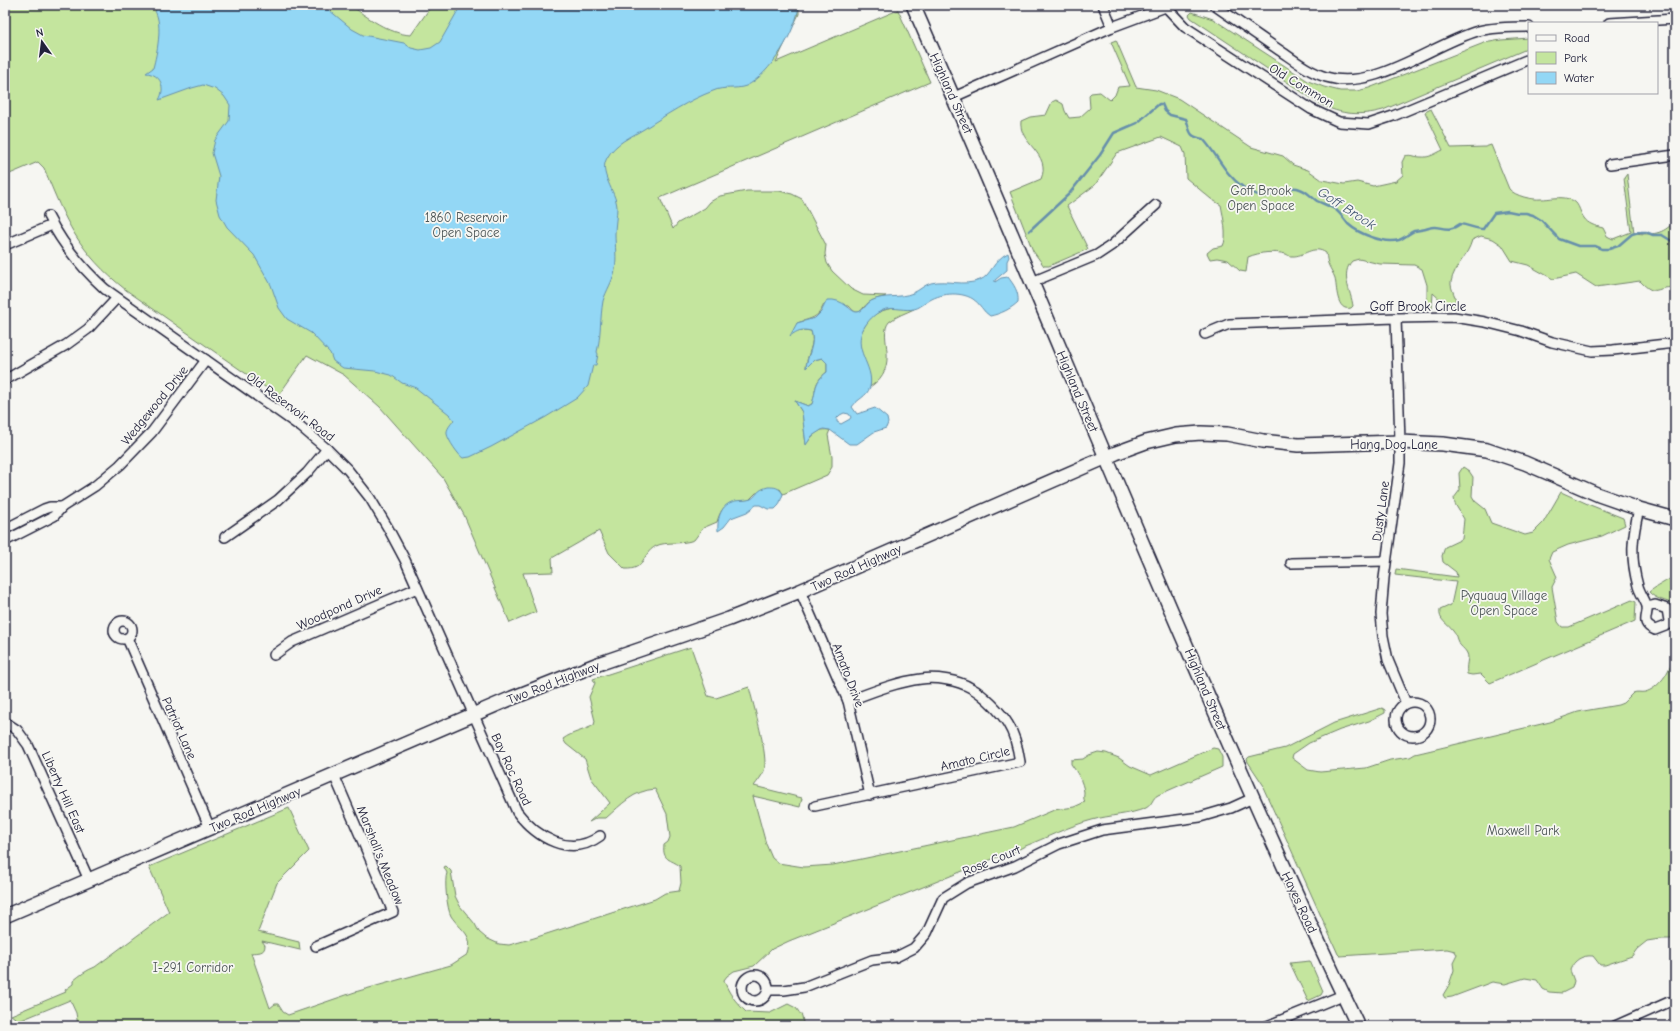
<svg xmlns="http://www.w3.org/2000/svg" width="1680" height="1031" viewBox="0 0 1680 1031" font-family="'Comic Neue',sans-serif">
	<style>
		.green { fill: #c4e59e; stroke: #73846c }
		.water { fill: #93d7f5; stroke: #668fab; fill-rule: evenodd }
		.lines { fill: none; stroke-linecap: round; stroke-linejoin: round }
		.stream { stroke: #668fab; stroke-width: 2.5 }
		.street-casing { stroke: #22223b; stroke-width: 12 }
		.secondary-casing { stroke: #22223b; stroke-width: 16 }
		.street { stroke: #f6f6f2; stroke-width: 9 }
		.secondary { stroke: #f6f6f2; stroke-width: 13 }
		.labels { text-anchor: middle; stroke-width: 3.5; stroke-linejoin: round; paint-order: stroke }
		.street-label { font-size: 13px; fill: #22223b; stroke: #f6f6f2 }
		.park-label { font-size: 13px; fill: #4a5354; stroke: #f6f6f2 }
		.water-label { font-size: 14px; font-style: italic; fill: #445873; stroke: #f6f6f2 }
	</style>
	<rect width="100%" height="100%" fill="#f6f6f2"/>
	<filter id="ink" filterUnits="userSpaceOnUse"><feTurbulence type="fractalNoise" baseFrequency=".025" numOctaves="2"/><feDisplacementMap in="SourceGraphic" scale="8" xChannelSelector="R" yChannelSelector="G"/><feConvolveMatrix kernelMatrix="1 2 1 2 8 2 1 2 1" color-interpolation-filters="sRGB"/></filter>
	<g filter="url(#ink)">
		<g class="green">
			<path d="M5,5h345c17,12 39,29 61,30l21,-30h367v9l-23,48 122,-52 32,72 -270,116 13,31 5,-6 27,-15 5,-6 10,-6 27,-5h32l13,3 10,5 24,46 -1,9 2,9 5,8 19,18 12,6 23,1c-5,2 -13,3 -18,7 -8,7 -9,15 -19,3l-25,-2c-6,15 -13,14 -27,19v7h7l7,1c5,13 -5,24 -5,37l8,-8 8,-2 5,5v9c-14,10 -10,17 -15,32l-4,2 -13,-5 7,11 4,32c8,-9 10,-16 24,-14l-2,5 4,22v10l-5,8 -44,19 -3,-5 -24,4 -7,7c-18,3 -26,1 -32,22l-14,6 -9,12c-13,5 -28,1 -38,6 -15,8 -10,24 -31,23l-16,-16 -10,-22 -47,27 1,14 -30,1 13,39 -26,11 -46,-108 -21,-37 -63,-71 -36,-32 -37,-20 -29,41 -152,-106c-48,-38 -60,-68 -82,-122l-6,-6 -33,14z"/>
			<path d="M1192,12l21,7 95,62 16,6 16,4h17l12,-3 115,-45 17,-3 28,-2v10l-146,62c-22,6 -42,5 -63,-6l-129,-86 -2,-3z"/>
			<path d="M1116,40l20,47 20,3 23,9 72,48 32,9 10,9 15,5 14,10 22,4 13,-2 16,4 23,-5 7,-6 -1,-13 3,-6c6,-2 10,1 16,1 9,1 15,-4 22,-7l-18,-38 6,-3 20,39 34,-1 6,-2 18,44c6,7 23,11 32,10 9,0 19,-3 28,0 11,3 9,11 15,19 4,6 11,8 19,10l4,8 6,3 18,-7 -7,-54 3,-4 7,59c19,2 28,2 41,-12v67c-19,-3 -18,11 -35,-7l-44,6 -20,-13 -23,5 -25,-14 -16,-4 -10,-16 -9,-6 -12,-3 -9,4c-4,16 -18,26 -21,42 -1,8 7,15 4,24h-8l-14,-13 -1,16h-5v-24l-5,-16 -8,-4 -34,-1 -21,-5 -7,2c-12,13 -1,30 1,45l-2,2c-15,4 -14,-21 -16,-30 -2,-5 -4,-8 -6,-12 -2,-4 -2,-8 -3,-13 -13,-9 -22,4 -34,3 -4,0 -2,0 -6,-2 -12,-3 -26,-2 -38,3l-2,15 -6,-1 -12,-11 -11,-2 -7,1 -3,-6 6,-5 10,-2c5,-9 0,-30 -2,-41l-10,-6 -25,-21 -1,-24 -3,-7 -21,-10 -44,16 -22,32 -28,21 21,43 -39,17h-5l-11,-15 -23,-59 31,-13c11,-26 -23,-35 -20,-58l9,-4 16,-2 6,-13 4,-2 7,4 2,7 4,7 11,-1 10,-9 -1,-13 2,-2 9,-1 10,8 5,-5 3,-8 12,-1 -19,-44z"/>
			<path d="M896,308l18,1c-8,4 -18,7 -25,13 -12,14 13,44 -19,65 1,-17 -11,-32 -11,-49 1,-5 5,-10 7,-14 6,-11 18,-15 30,-16z"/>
			<path d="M1463,467l6,4 4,6 -1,19 3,5 10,8 6,14 34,12 8,-2 10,-10 18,-31 29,13 33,13 2,7 -23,11 -34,9 -16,7 -3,7 8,18 -5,10 6,35 4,5h7l63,-27 4,2 -1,19 -145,62 -9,-9 -9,1 -5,-1c-1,-7 0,-10 1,-16 0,-8 -7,-10 -10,-16 -2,-4 -2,-8 -5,-11 -5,-7 -15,-11 -13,-21l11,-5 5,-23 -61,-7 1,-6 61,8 -1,-5 -13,-10 -1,-6 3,-9 17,-8 2,-20 -9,-15 -1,-6 6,-8 -1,-17z"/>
			<path d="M1675,576v29c-9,-5 -19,-5 -26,-13 3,-3 21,-13 26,-16z"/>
			<path d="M1675,640v299h-15l-13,2 -10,8 -5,7 -27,9h-5l-7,-9c-11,-1 -19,4 -23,14l4,11 -2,7 -10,5 -13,-1 -6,-3 -6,-9 -12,-2 -20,6 -13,-2 -40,15 -7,1 -2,-3 6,-10 5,-15 -1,-7 4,-8 -2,-4 -8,-2 -107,7 -2,-2 -75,-167 1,-1 -16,-24 -1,-3 2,-2 36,-9 49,-25 48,-15 3,2v3l-16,8 -29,9 -31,13 -16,11 -1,4 16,12 12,2 46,-4 24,-8 20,-3 5,-3 135,-32 28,-10 40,-7 5,-2 10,-10c4,-2 8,0 12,-1 13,-3 26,-21 27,-34 0,-7 -1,-12 3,-18z"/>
			<path d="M691,647l17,49 8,2 33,-11c4,17 20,69 15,84 -2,5 -7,11 -10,15l48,12 -2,9 -47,-11 13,48 6,14 6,5 26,4 29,-2 181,-38 40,-17 20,-3 11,-5c-2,-4 -1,-6 -1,-10 -1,-10 -7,-20 -13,-28v-4l12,-1 6,-4 9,-3 8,1 13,5 11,8 21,9 62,-27 5,1 4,8v10l-64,28c-6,3 -5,9 -12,13 -16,7 -37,7 -54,12 -23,6 -46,18 -69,27l-7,4 -6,1 -221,89 -17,8 -18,17 -20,5 -7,5 -3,4c4,13 12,22 22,32l24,1 18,-9 8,4 6,8 1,6 -4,4h-721l-2,-13 -6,-13 -51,21 -8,-6 55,-23 -1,-2 8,-6v-3c7,-6 14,-11 22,-14l74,-55 -20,-45 140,-59 20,43 -32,32 -19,49 41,10 1,8 -38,-9 3,4c0,9 -8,7 -14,8l19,55 5,-4h3l5,8 5,3 67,-23 96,-27 17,-11c6,-20 -7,-23 -17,-38 -4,-7 -7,-36 -4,-43l-3,-6 2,-1 5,5 4,25 5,10 15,18 4,8 7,6 13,6 10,1 25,-7 93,-30 28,-9 10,-6 14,-2 2,-8 -1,-17c-9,-7 -18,-5 -16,-21l4,-3 2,-5 -3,-23 -12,-25c-22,2 -33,15 -49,29h-9l-8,4 21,-19 -19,-25 -6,-19 -19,-15 -3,-5c9,-7 21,-8 31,-14l1,-4 -6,-24 6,-14 -2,-4z"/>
			<path d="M1310,961l13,30 -2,4 -13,6 -18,-38z"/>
		</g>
		<g class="water">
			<path d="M161,5h162l29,24 11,6 41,8 7,5 9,2 11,-2 9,-6 21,-37h338c-2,25 -29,70 -53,81 -11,4 -22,0 -33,5 -24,9 -47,24 -69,38 -13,8 -29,14 -37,29 -9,15 9,33 10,49 0,8 -2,18 -2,27 0,12 2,24 0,36 -2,11 -9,21 -12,31 -3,17 -2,35 -6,51l1,2 -2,11h-3l-5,21 -11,12 -31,19 -55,30 -21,10 -7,1c-4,-2 -15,-18 -16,-24 -1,-5 4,-10 7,-14l-5,-6 -33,-26 -14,-5 -11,-8 -16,-4 -32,-3 -10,-7 -3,-8 -19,-20 -24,-14 -8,-11 -8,-23 -17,-30 -27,-28 -7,-12 -4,-15 3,-24 -7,-23 3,-13 14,-19 1,-16 -6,-9 -9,-7 -12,-4 -11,3 -33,12c7,-12 2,-26 -13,-27l7,-5c4,-15 10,-43 2,-57z"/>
			<path d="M1008,253l1,4 -2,4v9l-12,10v2l6,-4 7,-1c6,8 11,15 10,25 -7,7 -18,12 -28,14 -7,-4 -10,-13 -17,-17 -13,-8 -34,-6 -46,3 -5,3 -8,6 -13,7 -9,2 -19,-2 -28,0 -9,3 -16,9 -21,17 -15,23 10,39 5,61 -3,10 -13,12 -18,20l5,7 18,-6 12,10 1,5 -2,5 -12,4 -17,12h-8l-19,-14 -7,-1 -11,7 -6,9 -4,-33 -7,-11 13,5 4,-2c5,-15 1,-21 15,-32v-9l-5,-5 -8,2 -8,8c1,-13 10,-24 5,-37 -9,-2 -13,-1 -21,5l7,-13 18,-5 6,-6 6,-12c17,-2 24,13 30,12 6,0 9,-8 14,-11 13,-7 28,-2 42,-8 7,-3 11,-8 18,-10 16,-4 32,4 49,-3 11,-4 13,-20 28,-27zM844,413l5,1 2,3 -1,2 -9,5 -4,-2v-4l3,-3z"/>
			<path d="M768,487c7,0 11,0 15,7l-4,11 -4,4h-7l-8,-4h-4l-9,7 -16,6 -7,9 -6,4c-1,-13 3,-27 17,-30 5,-1 11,0 16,-2 7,-4 5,-9 17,-12z"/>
		</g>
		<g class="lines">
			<path class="stream" d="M1029,231l40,-37 31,-39 14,-22 23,-10 22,-19h3l3,7 5,4 16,4c5,12 1,17 17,20 14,15 22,36 40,48 6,4 15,10 22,9 13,0 23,-12 35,-7 7,2 11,8 17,12 6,3 14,5 19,9 5,4 8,9 12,14 11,10 36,20 51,16 6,-2 10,-7 15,-9 5,-1 10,-1 15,-3 10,-5 17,7 31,-4 9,1 15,5 23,5l11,-16 14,-2 10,2h8l7,2 8,5 18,19 19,7h17l7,3h7l9,-3 14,-12 7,-2h7l7,3h9l13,8"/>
			<defs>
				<g id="street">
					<path d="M1103,5l9,22"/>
					<path d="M1214,5c22,15 43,30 65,45 15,10 30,22 47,27 48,15 106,-33 152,-46 16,-4 34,-4 51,-4"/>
					<path d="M1166,7l19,20 126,82 28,13 30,2 24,-8 136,-57"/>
					<path d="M1609,23l66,-4"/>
					<path d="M954,97l158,-70 59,-22"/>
					<path d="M1610,164l65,-9"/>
					<path d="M48,216c14,28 34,52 57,73l196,138 26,22 21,21 22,28 18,30 17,32 112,252c20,26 53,46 83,24"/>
					<path d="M5,245l47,-20"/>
					<path d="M1032,282l65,-27 15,-10 44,-40"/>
					<path d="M1396,318l4,124v21l-16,115 -3,36 2,22 5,24 18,43"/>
					<path d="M1205,334l24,-10 167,-6 58,-1 31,5 36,9 31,11 40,9 21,-1 62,-7"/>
					<path d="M5,380l61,-35 22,-16 29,-31"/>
					<path d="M1639,509c-7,29 -9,48 -1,77 2,7 7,14 9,20 2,10 -8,17 8,24l13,-5 1,-4 -2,-12 -12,-4 -8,2"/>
					<path d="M5,529l39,-20 6,-2h12"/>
					<path d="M225,537l53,-37 29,-27 20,-24"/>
					<path d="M5,541l49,-25 8,-9 33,-21 25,-21 32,-33 54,-72"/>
					<path d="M1291,563l95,-2"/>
					<path d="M800,591l48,110 22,94"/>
					<circle cx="123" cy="630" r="9"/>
					<path d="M127,638l83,190"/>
					<path d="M274,655l18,-13 125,-54"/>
					<circle cx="1413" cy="719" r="17"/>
					<path d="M5,722l12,8 11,15 61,135"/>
					<path d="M815,806l205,-44c-2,-13 -5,-27 -12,-38 -7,-12 -25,-30 -37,-36 -13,-8 -35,-11 -50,-9 -25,3 -49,13 -73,22"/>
					<path d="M316,946l77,-34 -59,-137"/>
					<circle cx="755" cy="988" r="13"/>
					<path d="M768,990h16l20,-3 68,-27 24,-3 18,-9 13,-15 16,-35 24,-15 48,-17 44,-22 43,-14 98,-13 31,-9 22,-10"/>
					<path d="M1267,1026l76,-31"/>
					<path d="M1615,1026l54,-24"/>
				</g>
				<g id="secondary">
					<path d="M913,5c149,340 285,686 445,1021"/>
					<path d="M5,916l507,-218 86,-34 131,-45 71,-28 316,-138 30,-11 30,-7 25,-2 26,1 36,7 35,4 102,-3 43,2 44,6 38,13 74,32 40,14 36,10"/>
				</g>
			</defs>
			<use href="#street" class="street-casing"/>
			<use href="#secondary" class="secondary-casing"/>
			<use href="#street" class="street"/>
			<use href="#secondary" class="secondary"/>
		</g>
	</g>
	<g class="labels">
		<g class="street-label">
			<text transform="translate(1302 85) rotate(31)" y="5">Old Common</text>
			<text transform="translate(952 93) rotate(66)" y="5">Highland Street</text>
			<text x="1418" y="311">Goff Brook Circle</text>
			<text transform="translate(1078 391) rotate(67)" y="5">Highland Street</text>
			<text transform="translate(154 405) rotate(-51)" y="5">Wedgewood Drive</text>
			<text transform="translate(291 406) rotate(37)" y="5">Old Reservoir Road</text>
			<text x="1394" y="449">Hang Dog Lane</text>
			<text transform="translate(1380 511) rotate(-82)" y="5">Dusty Lane</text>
			<text transform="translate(856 567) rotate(-24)" y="5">Two Rod Highway</text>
			<text transform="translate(339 607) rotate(-24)" y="5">Woodpond Drive</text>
			<text transform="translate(849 675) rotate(69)" y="5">Amato Drive</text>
			<text transform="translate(553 682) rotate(-21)" y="5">Two Rod Highway</text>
			<text transform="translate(1206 689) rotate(67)" y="5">Highland Street</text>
			<text transform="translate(180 728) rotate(66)" y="5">Patriot Lane</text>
			<text transform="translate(975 758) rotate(-13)" y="5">Amato Circle</text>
			<text transform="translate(512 769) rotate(65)" y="5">Bay Roc Road</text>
			<text transform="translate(64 792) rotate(66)" y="5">Liberty Hill East</text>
			<text transform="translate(255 809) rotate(-23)" y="5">Two Rod Highway</text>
			<text transform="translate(381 855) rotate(68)" y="5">Marshall's Meadow</text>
			<text transform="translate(991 860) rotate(-22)" y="5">Rose Court</text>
			<text transform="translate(1300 902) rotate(65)" y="5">Hayes Road</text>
		</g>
		<g class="park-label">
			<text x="1261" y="195">Goff Brook<tspan x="1261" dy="15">Open Space</tspan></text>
			<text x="466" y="222">1860 Reservoir<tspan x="466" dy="15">Open Space</tspan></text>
			<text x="1504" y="600">Pyquaug Village<tspan x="1504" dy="15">Open Space</tspan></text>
			<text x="1523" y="835">Maxwell Park</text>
			<text x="193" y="972">I-291 Corridor</text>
		</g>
		<g class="water-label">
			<text transform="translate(1347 208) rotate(33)" y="5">Goff Brook</text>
		</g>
	</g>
	<rect width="1680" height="1031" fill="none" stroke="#f6f6f2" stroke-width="20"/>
	<rect x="10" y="10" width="1660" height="1011" fill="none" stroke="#22223b" stroke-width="1.5" filter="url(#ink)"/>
	<rect x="1528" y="22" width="130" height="72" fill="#f6f6f2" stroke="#a1a1a9"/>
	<rect x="1536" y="35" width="20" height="6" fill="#f6f6f2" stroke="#a1a1a9"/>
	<text x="1564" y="42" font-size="12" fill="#22223b">Road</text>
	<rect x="1536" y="52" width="20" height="12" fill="#c4e59e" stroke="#a1a1a9"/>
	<text x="1564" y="62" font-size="12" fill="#22223b">Park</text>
	<rect x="1536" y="72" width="20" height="12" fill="#93d7f5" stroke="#a1a1a9"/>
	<text x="1564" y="82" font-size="12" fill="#22223b">Water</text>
	<g transform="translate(42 42) rotate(346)" stroke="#f6f6f2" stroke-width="3" paint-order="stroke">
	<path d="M0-3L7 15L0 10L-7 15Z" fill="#22223b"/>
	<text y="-6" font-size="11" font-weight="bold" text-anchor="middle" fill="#22223b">N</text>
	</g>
</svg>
